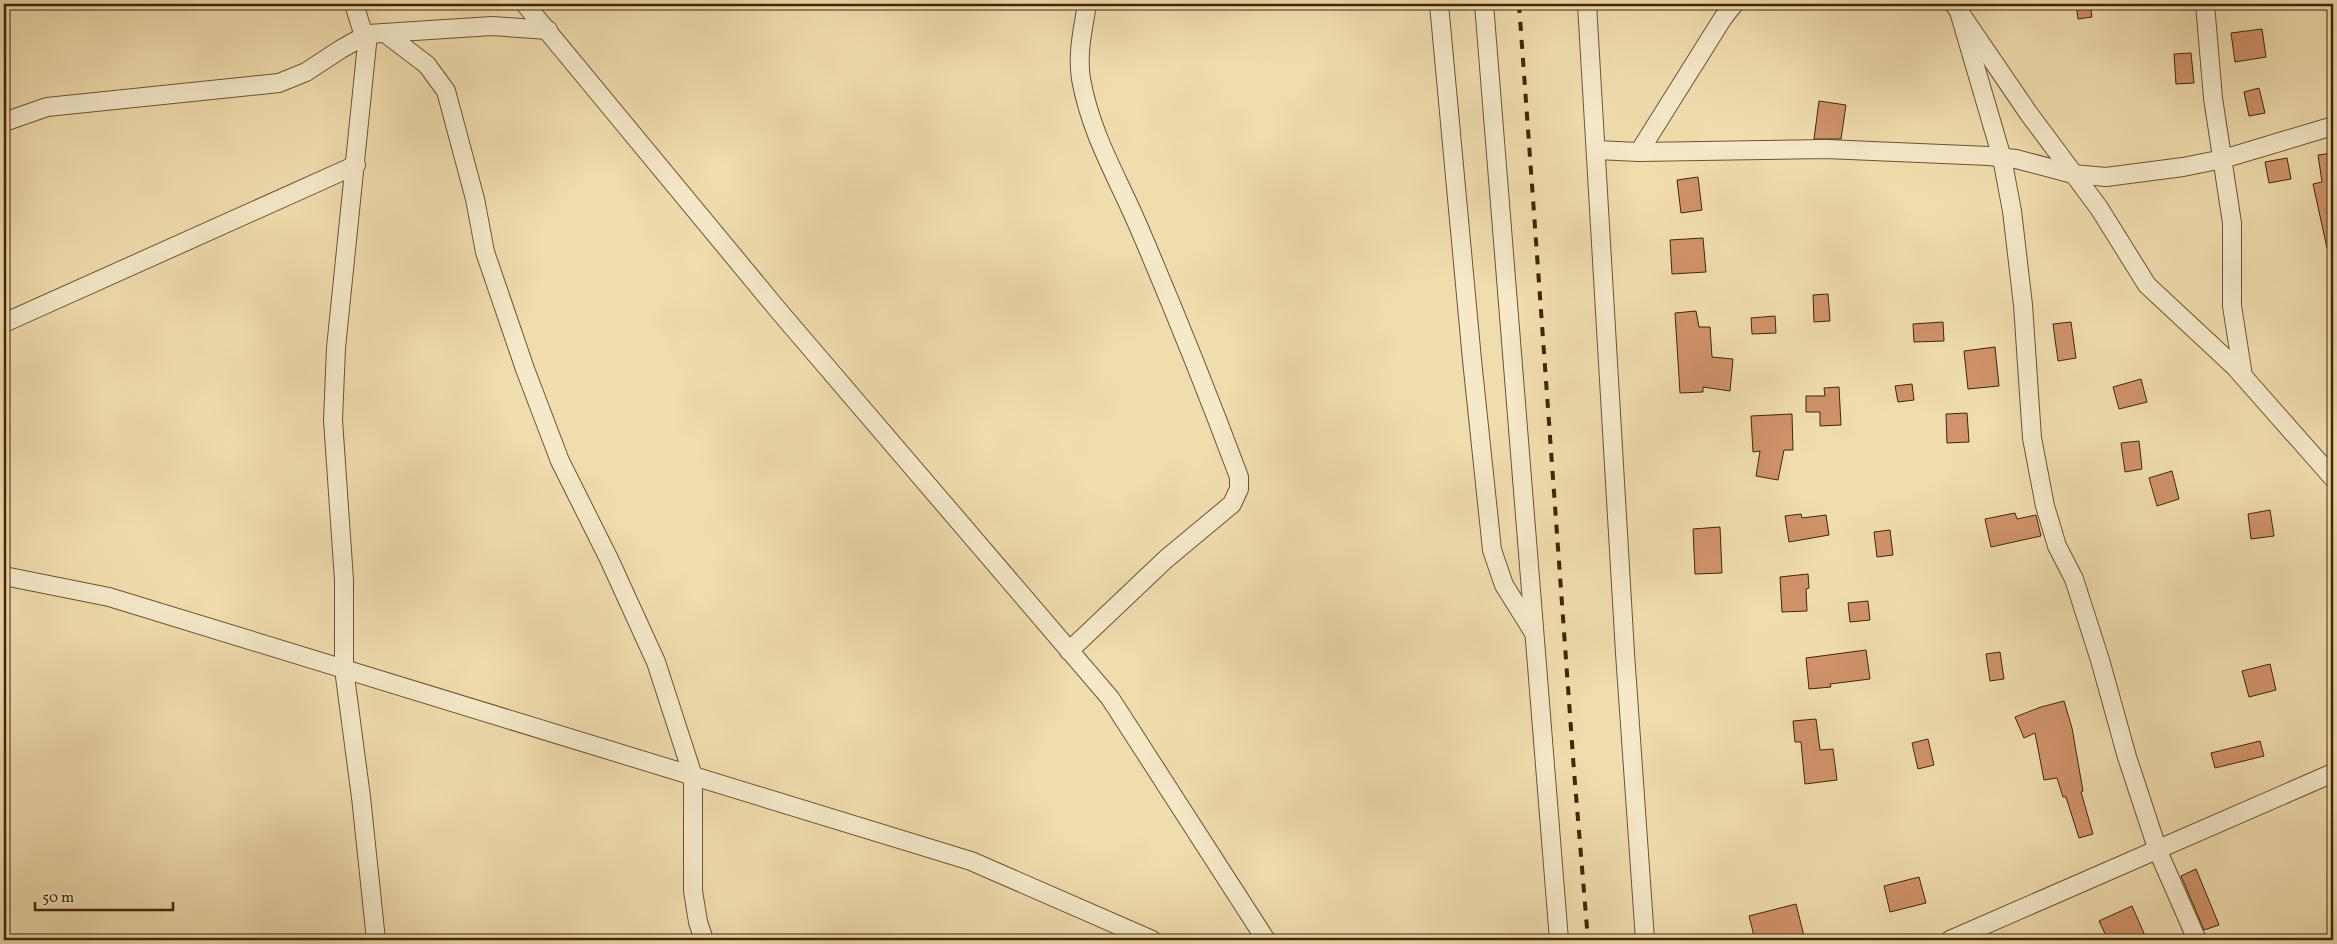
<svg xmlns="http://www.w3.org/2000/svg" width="2337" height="944" viewBox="0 0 2337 944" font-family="Vollkorn,serif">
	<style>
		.building { fill: #d0936a; stroke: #402608 }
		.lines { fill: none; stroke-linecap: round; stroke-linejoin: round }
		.street-casing { stroke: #6c5432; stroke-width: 20 }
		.street { stroke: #f5e9ca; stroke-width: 18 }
		.rail { stroke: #402608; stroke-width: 4; stroke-dasharray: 9 9; stroke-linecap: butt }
	</style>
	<rect width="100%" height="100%" fill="#f0ddae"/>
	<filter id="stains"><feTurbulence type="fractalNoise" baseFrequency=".004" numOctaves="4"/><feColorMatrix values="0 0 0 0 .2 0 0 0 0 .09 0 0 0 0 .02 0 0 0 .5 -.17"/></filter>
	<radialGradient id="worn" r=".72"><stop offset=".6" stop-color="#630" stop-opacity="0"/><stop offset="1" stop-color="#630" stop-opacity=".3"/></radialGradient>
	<g class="building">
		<path d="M2076,4h14l2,13 -14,2z"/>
		<path d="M2262,29l4,28 -31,5 -4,-29z"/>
		<path d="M2191,53l3,30 -18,1 -2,-30z"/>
		<path d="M2259,88l6,25 -16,3 -5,-24z"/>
		<path d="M1819,101l27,4 -5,34h-27z"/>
		<path d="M2333,153v94l-6,1 -14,-64 9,-2 -4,-27z"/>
		<path d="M2287,158l4,21 -22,4 -4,-21z"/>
		<path d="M1698,177l4,33 -21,3 -4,-33z"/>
		<path d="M1703,238l3,34 -34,2 -2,-34z"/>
		<path d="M1828,294l2,27 -16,1 -1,-27z"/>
		<path d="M1696,311l3,16h11l2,30 21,2 -3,32 -27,-4v5l-23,1 -5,-80z"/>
		<path d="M1775,316l1,17 -24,1 -1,-16z"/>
		<path d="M1943,322l1,19 -30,1 -1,-18z"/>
		<path d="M2071,322l5,36 -18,3 -5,-37z"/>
		<path d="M1995,347l4,39 -31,3 -4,-38z"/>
		<path d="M2141,379l6,23 -28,7 -6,-22z"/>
		<path d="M1912,384l2,16 -16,2 -3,-16z"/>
		<path d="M1839,387l2,38 -21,1v-14h-14v-16h19l-1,-8z"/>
		<path d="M1967,413l2,29 -22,1 -1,-29z"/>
		<path d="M1792,414l1,36h-9l-6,30 -22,-4 4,-25 -7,1 -2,-36z"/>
		<path d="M2139,441l3,28 -17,3 -4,-29z"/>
		<path d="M2172,471l7,28 -22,7 -8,-28z"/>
		<path d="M2270,510l4,26 -23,3 -3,-25z"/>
		<path d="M2015,513l2,6 19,-4 5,21 -50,11 -6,-28z"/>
		<path d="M1801,514l1,4 24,-3 3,20 -40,7 -4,-26z"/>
		<path d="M1720,527l2,46 -27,1 -2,-45z"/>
		<path d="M1890,530l3,25 -16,2 -3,-25z"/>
		<path d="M1808,574l1,14 -3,1 1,22 -25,1 -2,-35z"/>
		<path d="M1868,601l2,19 -20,2 -2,-19z"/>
		<path d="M1866,650l4,29 -40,5 1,3 -22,2 -3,-31z"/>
		<path d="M2000,652l4,27 -14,2 -4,-27z"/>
		<path d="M2270,664l6,26 -27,7 -7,-26z"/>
		<path d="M2064,701l8,27 11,63 -2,1 12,42 -14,4 -13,-41h-3l-6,-19 -13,2 -9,-47 -11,5 -9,-21 26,-10z"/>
		<path d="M1816,719l4,31 13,-1 4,31 -32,4 -4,-42h-6l-2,-21z"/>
		<path d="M1928,739l6,26 -16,4 -6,-26z"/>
		<path d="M2260,741l4,15 -49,12 -4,-15z"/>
		<path d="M2196,869l23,56 -15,5 -23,-54z"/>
		<path d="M1919,877l7,26 -36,9 -6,-26z"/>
		<path d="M1796,904l9,36h-50l-6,-24z"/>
		<path d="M2132,906l15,34h-39l-9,-19z"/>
	</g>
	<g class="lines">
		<defs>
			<g id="street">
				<path d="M354,4l10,32"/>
				<path d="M525,4l253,306 332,388 156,242"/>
				<path d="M1439,4l33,356 20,190 12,35 30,48"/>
				<path d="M1484,4l75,936"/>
				<path d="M1587,4l38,649 20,287"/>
				<path d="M1954,4l75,110 70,94 48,77 88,82 98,111"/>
				<path d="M2205,4l8,94 19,125v83l11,70"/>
				<path d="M1960,15l42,143 10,53 11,94 9,133 13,68 12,40 17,33 26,81 27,97 31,94 39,89"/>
				<path d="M385,33l42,32 19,26 29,108 10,53 40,117 35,92 49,98 47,103 37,114v115l5,31 6,18"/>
				<path d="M368,34l-32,314 -3,72 11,160v89l17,128 15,143"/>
				<path d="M4,122l43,-15 232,-24 27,-11 35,-23 27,-15 124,-8 56,4"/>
				<path d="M1596,150l43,2 187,-3 163,7 27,3 57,15 33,3 77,-10 40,-8 110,-33"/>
				<path d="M1639,152l84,-134 11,-14"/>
				<path d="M4,323l352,-158"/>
				<path d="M4,576l105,21 862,264 181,79"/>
				<path d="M1069,651l97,-92 66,-55 7,-15v-12c-31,-83 -64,-165 -99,-247 -22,-52 -49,-95 -59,-151 -4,-26 2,-50 6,-75"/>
				<path d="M1950,940l383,-167"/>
			</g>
		</defs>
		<use href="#street" class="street-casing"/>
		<use href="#street" class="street"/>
		<path class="rail" d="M1519,4l55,767 14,169"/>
	</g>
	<rect width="2337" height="944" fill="none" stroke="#f0ddae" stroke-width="20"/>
	<rect x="5" y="5" width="2327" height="934" fill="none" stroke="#402608" stroke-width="2.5"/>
	<rect x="10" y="10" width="2317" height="924" fill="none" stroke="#402608"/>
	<path d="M35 902v8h138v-8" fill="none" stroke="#402608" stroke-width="2.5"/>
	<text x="42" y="902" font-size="15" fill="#402608" stroke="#f5e9ca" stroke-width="4" paint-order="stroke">50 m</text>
	<rect width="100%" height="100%" filter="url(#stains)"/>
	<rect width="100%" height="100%" fill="url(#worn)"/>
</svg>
